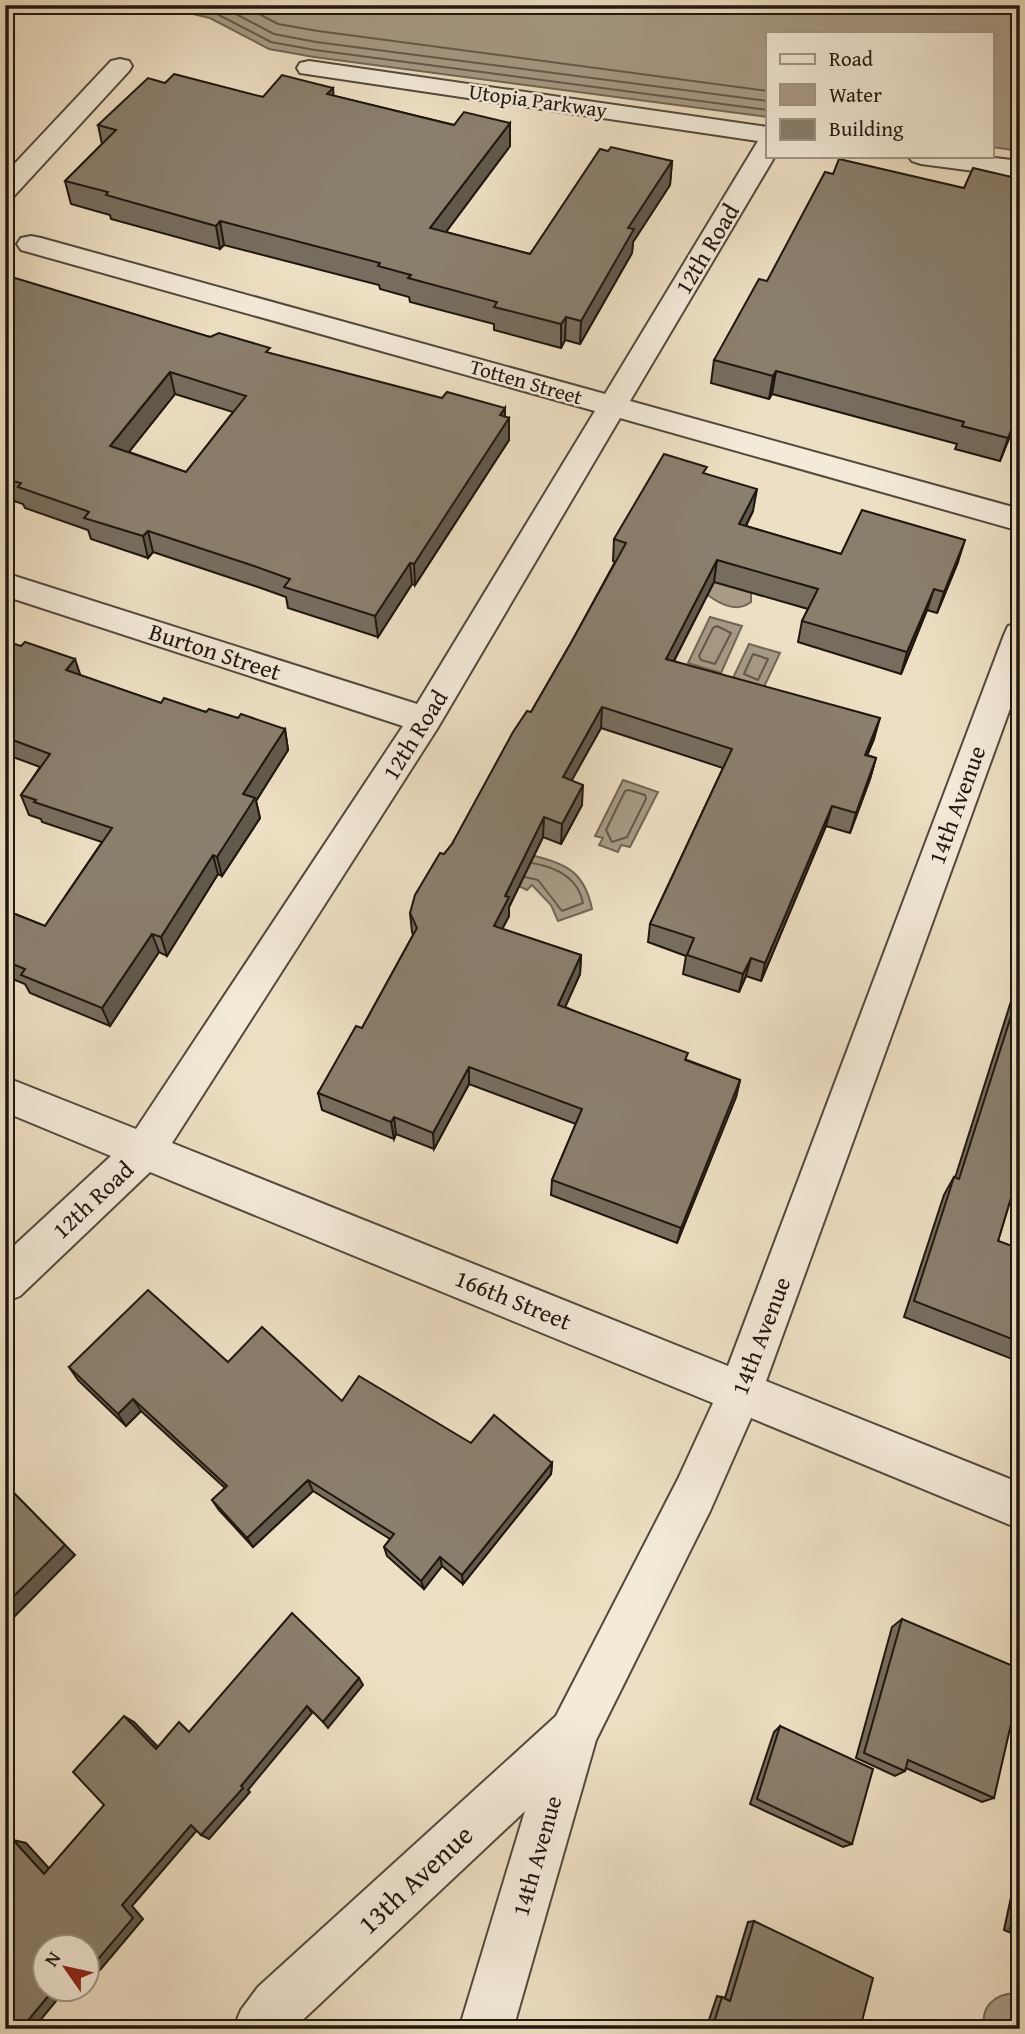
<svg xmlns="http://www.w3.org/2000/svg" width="1025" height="2034" viewBox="0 0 1025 2034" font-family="'Gentium Book Plus',serif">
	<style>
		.water { fill: #a79b86; stroke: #716656; stroke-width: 2 }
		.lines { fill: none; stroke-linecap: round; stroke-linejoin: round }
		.shore { stroke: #63594a; stroke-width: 2 }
		.minor-casing { stroke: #52493c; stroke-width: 4 }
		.minor { fill: #f3ead8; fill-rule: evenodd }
		.wall { fill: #776d5e; stroke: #1f170f; stroke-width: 2; fill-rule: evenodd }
		.shaded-wall { fill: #61594c; stroke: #1f170f; stroke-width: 2 }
		.building { fill: #8a7f6d; stroke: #1f170f; stroke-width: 2; fill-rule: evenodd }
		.labels { text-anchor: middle; stroke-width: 5; stroke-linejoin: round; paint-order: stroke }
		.far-street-label { font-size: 21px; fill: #1f170f; stroke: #f3ead8 }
		.street-label { font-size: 24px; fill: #1f170f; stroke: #f3ead8 }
		.near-street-label { font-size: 28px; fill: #1f170f; stroke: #f3ead8 }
	</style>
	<rect width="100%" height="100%" fill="#eddfc3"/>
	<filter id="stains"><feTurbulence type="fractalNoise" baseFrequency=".00286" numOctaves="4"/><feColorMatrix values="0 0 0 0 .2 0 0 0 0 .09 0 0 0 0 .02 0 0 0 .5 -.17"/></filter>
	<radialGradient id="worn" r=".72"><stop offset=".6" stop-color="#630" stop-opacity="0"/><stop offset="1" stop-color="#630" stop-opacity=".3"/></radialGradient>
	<g class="water">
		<path d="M154,5h866v146l-28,-4v-114h-224v84l-454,-60 -45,-8 -59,-31z"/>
		<path d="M681,568l70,23v11c-23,18 -56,-16 -70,-34z"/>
		<path d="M710,617l32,9 -21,47 -33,-10z"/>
		<path d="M749,644l31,9 -17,36 -31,-9z"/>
		<path d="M623,780l35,12 -28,55 -9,-2 -3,7 -19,-7 4,-7 -8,-2z"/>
		<path d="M535,856c33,8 50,18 57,53l-34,12 -7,-16 -19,-20 -5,5 -15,-7 14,-26z"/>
		<path d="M1015,1993l5,2v34h-35c-6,-22 10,-35 30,-36z"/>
	</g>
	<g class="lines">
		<g class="shore">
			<path d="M185,5l28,7 58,30 44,8 453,60"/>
			<path d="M219,5l55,29 42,8 452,59"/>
			<path d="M242,5l36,19 40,7 450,60"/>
			<path d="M717,626l14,7 -16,31 -14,-4 -2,-4 14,-28z"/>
			<path d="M753,654l15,5 -10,21 -14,-6z"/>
			<path d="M629,790l16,5 1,4 -19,38 -15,5 -6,-12 19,-39z"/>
			<path d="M525,877l13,3 24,31 21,-8c-5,-26 -27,-36 -51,-40"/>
		</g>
		<defs>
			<g id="minor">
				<path d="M120,59l9,2 3,5 -3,5 -115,125 -9,2v-24l106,-113z"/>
				<path d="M309,61l459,66v29h7l-145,245 390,108v22l-400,-113 -183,311 -265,414 556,223 276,-731 4,-9 12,-3v58l-254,700 254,102v46l-269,-111 -41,93 -114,229 -83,289h-54l66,-218 -232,218h-60l8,-19 17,-23 298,-271 122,-237 35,-76 -563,-231 -130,124 -15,6v-48l106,-98 -106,-44v-35l131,52 267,-403 -398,-130v-23l412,131 178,-293 -574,-161 -4,-6 4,-6 10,-2 10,2 564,156 153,-253 -458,-68 -3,-5 3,-5z"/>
				<path d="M908,156h70l42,5v16l-99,-13 -9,-3z"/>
			</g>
		</defs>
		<use href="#minor" class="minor-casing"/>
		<use href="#minor" class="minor"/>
	</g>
	<g class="wall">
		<path d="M165,83l98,14 71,-1 120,29 56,-2v23l-64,86 84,22 78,-103 64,10 -2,24 -37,57 -1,11 -52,91 -15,-4 -4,8 -67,-18v-6l-84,-22 -1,-5 -29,-8 -1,-4 -155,-40 -4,4 -109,-30 -1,-4 -39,-11 -6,-23 37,-37 -4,-19z"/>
		<path d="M5,279l205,58 299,81v22l-94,145 -3,-1 -34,53 -90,-29 -2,-11 -28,-10 -105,-35 -5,6 -57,-19 -3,-9 -63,-22 -2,-4 -18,-6zM175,394l58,18 -47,60 -57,-20z"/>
		<path d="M714,360l306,51 -20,50 -45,-12 2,-5 -185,-50 -3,5 -58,-16z"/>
		<path d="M706,474l47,37 -7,15 95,28 117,8 -21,51 -10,-3 -26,64 -103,-32 4,-21 6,-12 -94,-27 -40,79 200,78 -7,16 9,3 -6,21 -20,54 -24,-7 -65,155 -15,-5 -7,16 -56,-18 3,-18 -38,-14 2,-18 73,-156 -122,-40 -30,52 11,25 -21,39 -18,-7 -34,70v9l-7,13 79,26 -1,19 -15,33 122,53 53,20 -4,17 -59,146 -126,-48 1,-15 24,-56 -107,-40 -35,65 -38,-15 -2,5 -72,-29 -4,-17 44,-65 51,-93 -1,-3 -2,-19 34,-59 8,-10 79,-132 41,-71 43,-79 -2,-1 1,-22z"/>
		<path d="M5,641l76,35 80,27 77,15 47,11 3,21 -32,51 4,17 -38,58 -4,-2 -51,82 -8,-4 -49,74 -80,-33 -5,-9 -20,-8v-66l40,16 57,-84 -60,-20 -1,-3 -12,-4 -8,-20 19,-28 -35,-13z"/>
		<path d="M1020,973v195l-22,73 22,8v113l-116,-45 40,-122 10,-18 1,1z"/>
		<path d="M228,1362l114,39 129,42 81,20 -1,11 -88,110 -21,-18 -18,23 -37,-33 -3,-9 6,-8 -77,-48 -60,56 -34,-37 -7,-10 13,-12 -84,-77 -15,15 -48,-46 -9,-13z"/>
		<path d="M902,1619l92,179 -12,4 -76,-34 -1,3 -10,5 -39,-18 36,-131z"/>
		<path d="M780,1726l72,118 -9,3 -93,-43 24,-72z"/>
		<path d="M1020,1887v50l-16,-7 9,-42z"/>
		<path d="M754,1921l106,108h-154l11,-33 8,2 23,-76z"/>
	</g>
	<g class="shaded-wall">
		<path d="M333,88l2,23 -8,-17z"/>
		<path d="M510,123v23l-79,106 -1,-24z"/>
		<path d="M672,161l-2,24 -37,57 -1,11 -52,91 1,-23 47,-93z"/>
		<path d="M220,221l4,24 -4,4 -4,-23z"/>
		<path d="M566,317l-1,23 -4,8v-24z"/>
		<path d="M776,371l-4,23 -3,5 4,-23z"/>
		<path d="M170,372l5,22 -59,74 -6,-22z"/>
		<path d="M1020,407v4l-20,50 8,-23z"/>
		<path d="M505,408v15l4,-5v22l-94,145 -1,-21z"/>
		<path d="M757,489l-4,22 -18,35 4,-22z"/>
		<path d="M148,531l5,21 -5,6 -5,-22z"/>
		<path d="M965,540l-7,22 -21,51 7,-21z"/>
		<path d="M717,560l-3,22 -50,98 2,-21z"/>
		<path d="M410,563l2,21 -34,53 -3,-21z"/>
		<path d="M934,589l-7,21 -26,64 6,-22z"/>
		<path d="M75,659l7,21 -16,-10z"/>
		<path d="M602,707l-1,21 -39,70 1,-21z"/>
		<path d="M880,718l-6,21 -15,36 6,-20z"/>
		<path d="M285,729l3,21 -32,51 4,17 -38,58 -5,-19 26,-63z"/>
		<path d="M876,758l-6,21 -20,54 6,-20z"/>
		<path d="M583,785l-1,20 -21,39 1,-20z"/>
		<path d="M832,806l-6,20 -65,155 4,-18z"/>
		<path d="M544,817l-1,20 -34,70v9l-15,29v-19l11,-30z"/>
		<path d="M213,855l5,19 -51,82 -6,-19z"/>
		<path d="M152,934l7,18 -49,74 -8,-18z"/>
		<path d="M581,955l-1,19 -22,49v-18z"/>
		<path d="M751,958l-5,18 -7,16 4,-18z"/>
		<path d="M469,1067v17l-35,65 -1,-16z"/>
		<path d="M740,1080l-4,17 -59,146 4,-15z"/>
		<path d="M394,1117l2,17 -2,5 -3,-17z"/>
		<path d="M133,1399l8,12 -15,15 -8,-12z"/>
		<path d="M552,1463l-1,11 -88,110 -1,-9z"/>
		<path d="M308,1480l5,11 -60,56 -6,-9z"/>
		<path d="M5,1484l70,71 -70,71z"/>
		<path d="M440,1557l2,9 -18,23 -3,-8z"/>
		<path d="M359,1678l4,7 -35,43 -5,-6z"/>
		<path d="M307,1706l5,7 -64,77 2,2 -41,47 -8,-4z"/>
		<path d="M124,1716l10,6 31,32 -9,-5z"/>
		<path d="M191,1825l8,3 -67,78 11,13 -43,51 -12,1 34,-66z"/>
		<path d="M13,1840l13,3 30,33 -12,-2z"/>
		<path d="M54,1989h12l-33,40h-12z"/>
	</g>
	<g class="building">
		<path d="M174,74l89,23 19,-22 51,13 -6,6 127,31 10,-13 46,11 -80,105 100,26 70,-105 8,2 3,-4 61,14 -44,67 6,1 -53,92 -15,-4 -5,7 -67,-17 3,-5 -89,-24 3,-3 -33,-9 2,-3 -160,-42 -4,5 -110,-31 2,-3 -43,-11 51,-51 -18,-5 50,-47 17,5z"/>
		<path d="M839,159l125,29 9,-20 47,11v228l-12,31 -46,-12 2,-4 -188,-51 -3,5 -59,-16 45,-81 8,2 58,-109 8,2z"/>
		<path d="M15,278l195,59 9,-4 51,15 -4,4 176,46 5,-6 58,16 -5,7 9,3 -95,146 -4,-1 -35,53 -91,-29 6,-8 -36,-13 -106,-35 -5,5 -59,-18 5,-6 -2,-1 -69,-24 3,-4 -16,-4v-200l8,2zM170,372l76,24 -60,76 -76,-26z"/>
		<path d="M664,454l43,13 -4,6 54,16 -18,35 102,30 21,-44 103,30 -21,52 -10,-3 -27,63 -105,-31 16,-32 -101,-29 -51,99 214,59 -15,37 11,3 -20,55 -24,-7 -67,157 -14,-5 -8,16 -56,-19 7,-17 -44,-14 82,-175 -130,-42 -39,70 20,8 -21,39 -18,-7 -39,79 4,1 -15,29 87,29 -23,50 130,48 -3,7 55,20 -59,148 -129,-48 30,-71 -113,-42 -36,66 -39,-16 -3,5 -73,-29 38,-67 6,2 55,-100 -7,-15 5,-18 25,-42 4,1 8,-10 61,-112 14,-21 4,1 41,-71 54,-98 -12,-4z"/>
		<path d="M5,641l16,5 4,-4 50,17 -9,11 95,33 3,-5 42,14 3,-3 29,9 3,-4 44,15 -42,65 12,4 -38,59 -4,-2 -52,82 -9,-3 -50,74 -81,-33 4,-6 -20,-8v-51l40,16 67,-98 -78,-26 2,-2 -15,-5 29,-41 -45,-17z"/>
		<path d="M1020,988v180l-22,73 22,8v93l-106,-41 40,-124 5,2z"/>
		<path d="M148,1290l80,72 34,-35 80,74 17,-25 112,67 23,-28 58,48 -90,112 -22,-18 -19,24 -37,-34 10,-13 -86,-54 -61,58 -35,-38 15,-14 -94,-87 -15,15 -49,-47z"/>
		<path d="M5,1484l60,61 -60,60z"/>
		<path d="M292,1613l67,65 -36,44 -16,-16 -66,80 2,2 -42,47 -10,-10 -69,80 11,13 -45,53v-24h-42v42h8l-33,40h-16v-181l8,-8 31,34 60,-69 -31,-33 51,-56 32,33 23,-27 10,10z"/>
		<path d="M902,1619l118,50v16l-26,113 -86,-38 -3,11 -41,-18z"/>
		<path d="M780,1726l93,43 -21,75 -95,-45z"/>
		<path d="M1020,1887v47l-10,-5z"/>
		<path d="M754,1921l119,57 -13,51h-148l10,-32 8,4z"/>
	</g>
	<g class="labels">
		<g class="far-street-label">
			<text transform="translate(538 101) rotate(8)" y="7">Utopia Parkway</text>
			<text transform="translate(526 382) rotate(16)" y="7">Totten Street</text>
		</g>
		<g class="street-label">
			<text transform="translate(707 249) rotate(-59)" y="8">12th Road</text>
			<text transform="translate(215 652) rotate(18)" y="8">Burton Street</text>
			<text transform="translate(415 735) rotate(-58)" y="8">12th Road</text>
			<text transform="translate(957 805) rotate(-70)" y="8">14th Avenue</text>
			<text transform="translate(93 1200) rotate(-43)" y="8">12th Road</text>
			<text transform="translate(513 1300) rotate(22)" y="8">166th Street</text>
			<text transform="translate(761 1336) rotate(-69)" y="8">14th Avenue</text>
			<text transform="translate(537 1856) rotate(-74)" y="8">14th Avenue</text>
		</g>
		<g class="near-street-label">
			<text transform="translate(415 1879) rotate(-43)" y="10">13th Avenue</text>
		</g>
	</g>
	<rect width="1025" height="2034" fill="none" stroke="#eddfc3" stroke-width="28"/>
	<rect x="7" y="7" width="1011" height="2020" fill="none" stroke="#1f170f" stroke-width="3.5"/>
	<rect x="14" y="14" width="997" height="2006" fill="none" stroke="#1f170f" stroke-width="2"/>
	<rect x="766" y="32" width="228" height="126" fill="#f3ead8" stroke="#9e9688" stroke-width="2"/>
	<rect x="780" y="54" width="35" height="10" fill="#f3ead8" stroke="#9e9688" stroke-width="2"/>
	<text x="829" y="66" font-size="21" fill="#1f170f">Road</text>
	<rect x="780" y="84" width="35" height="21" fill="#a79b86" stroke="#9e9688" stroke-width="2"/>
	<text x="829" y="102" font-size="21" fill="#1f170f">Water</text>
	<rect x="780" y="119" width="35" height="21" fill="#8a7f6d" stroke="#9e9688" stroke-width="2"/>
	<text x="829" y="136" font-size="21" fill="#1f170f">Building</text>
	<g transform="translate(66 1968) rotate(304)"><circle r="33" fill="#f3ead8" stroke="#9e9688" stroke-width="2"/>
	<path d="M0-5L12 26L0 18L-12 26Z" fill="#8f2418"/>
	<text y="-10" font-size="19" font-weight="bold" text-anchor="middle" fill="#1f170f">N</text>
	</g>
	<rect width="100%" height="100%" filter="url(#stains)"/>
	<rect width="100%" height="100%" fill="url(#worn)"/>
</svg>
